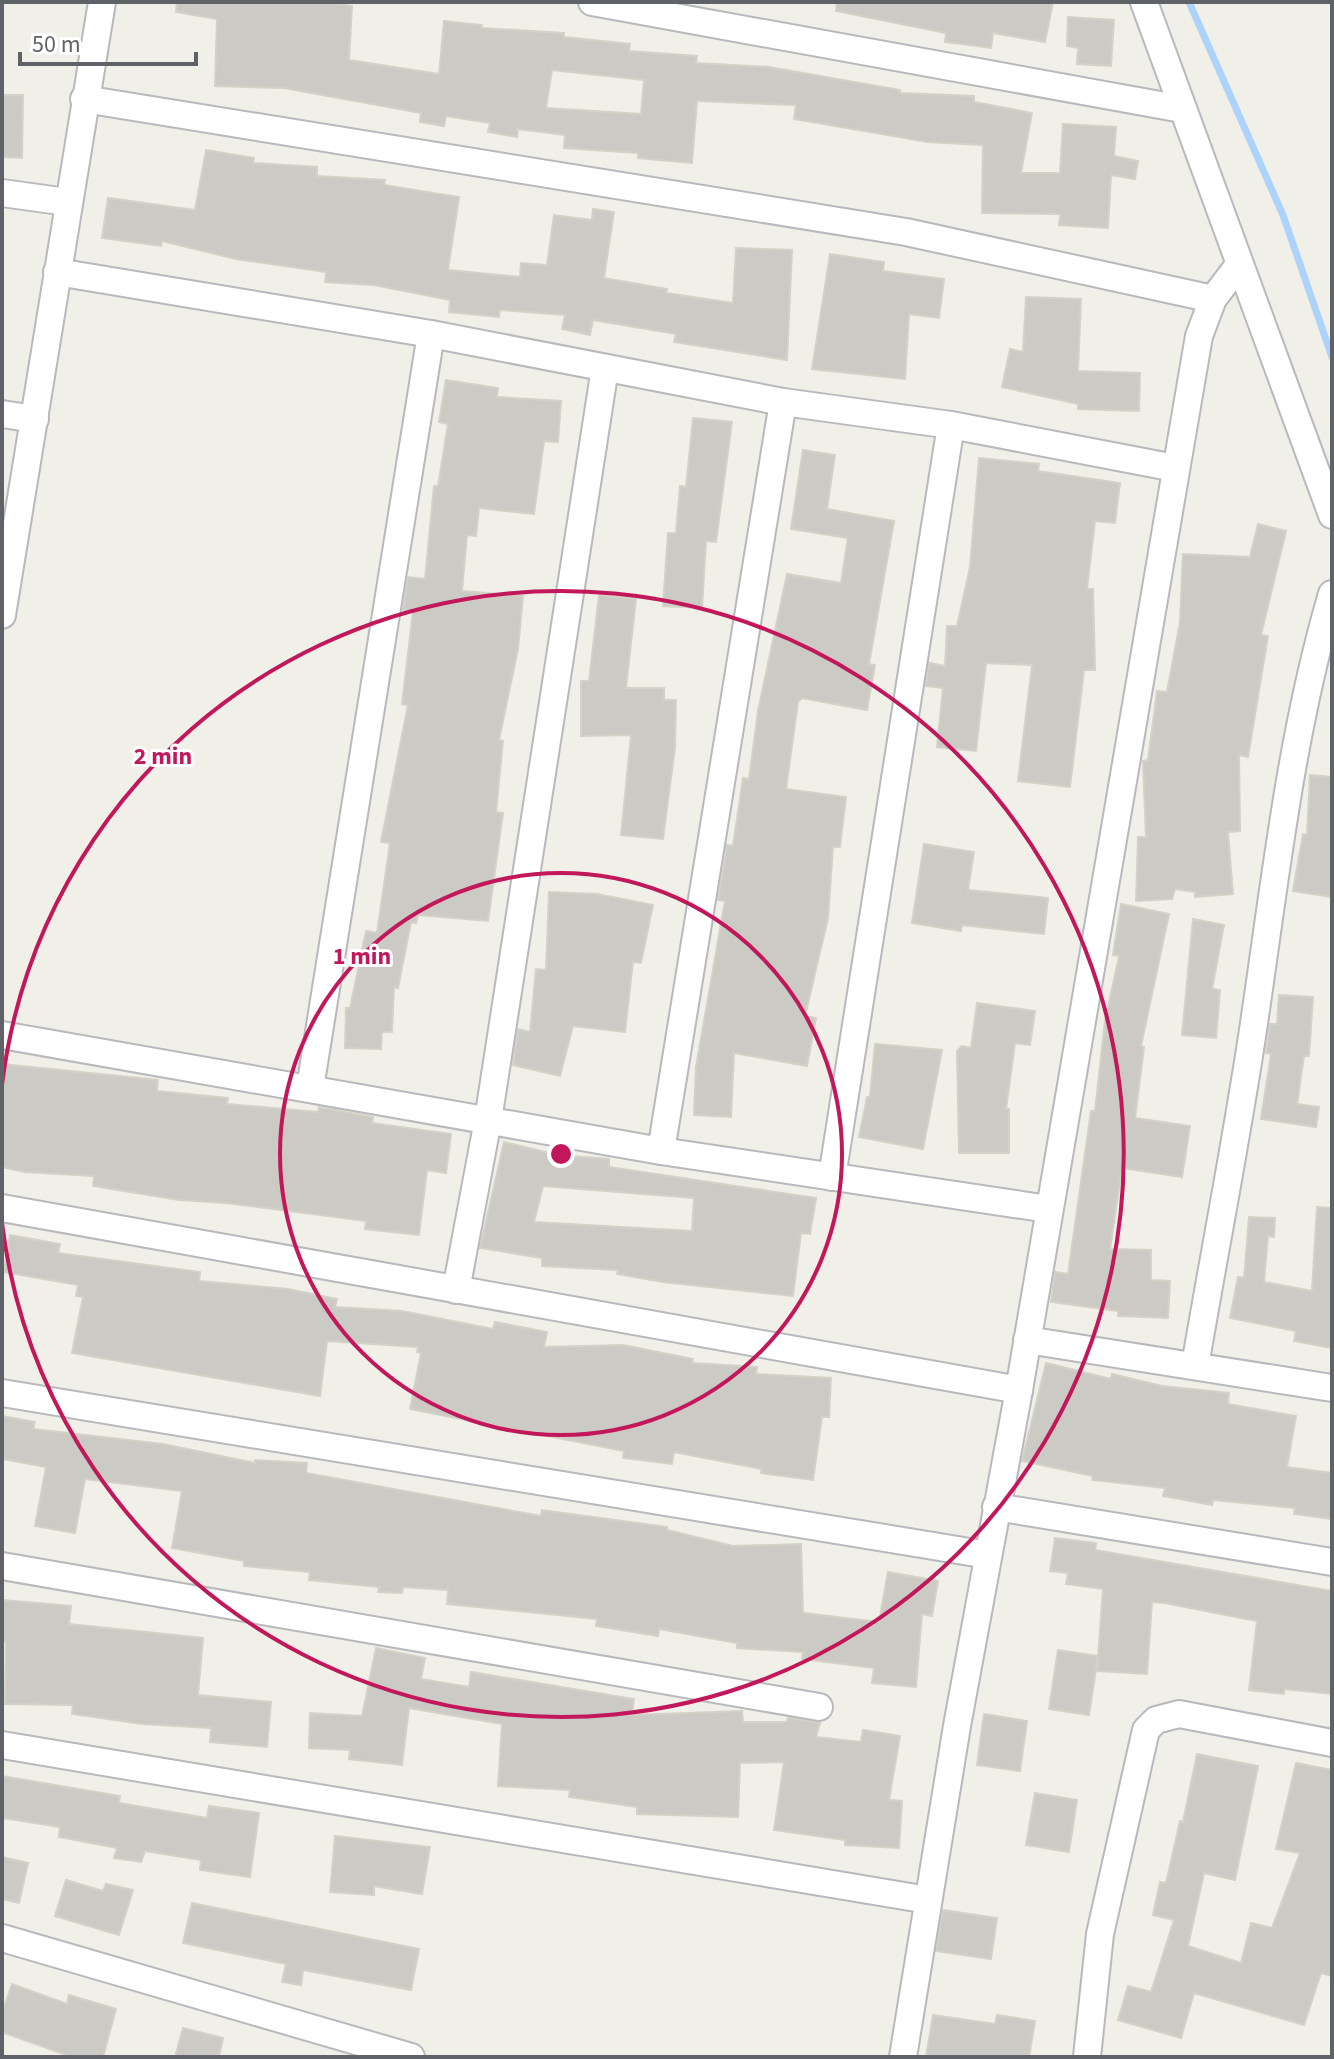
<svg xmlns="http://www.w3.org/2000/svg" width="1334" height="2059" viewBox="0 0 1334 2059" font-family="'Source Sans 3',sans-serif">
	<style>
		.lines { fill: none; stroke-linecap: round; stroke-linejoin: round }
		.stream { stroke: #add3fa; stroke-width: 7 }
		.building { fill: #cccac4; stroke: #d4d1c6; stroke-width: 2; fill-rule: evenodd }
		.minor-casing { stroke: #b7b9bd; stroke-width: 30 }
		.minor { stroke: #fff; stroke-width: 26 }
		.ring { fill: none; stroke: #c2185b; stroke-width: 4 }
		.centre { fill: #c2185b; stroke: #fff; stroke-width: 4 }
		.ring-label { font-size: 24px; text-anchor: middle; font-weight: bold; fill: #c2185b; stroke: #fff; stroke-width: 6; stroke-linejoin: round; paint-order: stroke }
	</style>
	<rect width="100%" height="100%" fill="#f0efe8"/>
	<g class="lines">
		<path class="stream" d="M1189,2l94,213 49,142"/>
	</g>
	<g class="building">
		<path d="M177,2h150l25,4 -3,54 90,14 5,-53 38,4 -1,3 83,5v4l66,7 -1,7 68,5 -1,7 73,4 131,23 -1,3 75,3v6l58,11 -11,60h39l3,-49 53,3 -2,29 24,5 -3,18 -24,-4 -3,53 -49,-3 1,-11 -78,-1 1,-68 -55,-3 -134,-23 2,-14 -99,-4 -5,62 -54,-5v-5l-74,-5 1,-13 -47,-6 -1,8 -29,-5 2,-9 -44,-7 -2,10 -24,-4 1,-9 -137,-25 -69,-2 2,-67 -41,-7zM552,70l92,10 -3,34 -95,-6z"/>
		<path d="M837,2h216l-8,40 -52,-9 -2,15 -46,-6 1,-9 -110,-22z"/>
		<path d="M1068,17l46,3 -3,46 -34,-2 1,-16 -11,-2z"/>
		<path d="M2,95h21l-1,63 -20,-1z"/>
		<path d="M206,150l48,8 -1,5 64,4v9l68,4 -1,5 75,12 -11,73 72,7 1,-14 26,2 7,-50 38,5 1,-11 21,3 -10,66 63,11 -1,4 67,10 3,-55 56,2 -5,110 -113,-18 2,-8 -83,-14 -3,15 -28,-6 3,-14 -65,-5 -1,7 -50,-5 1,-12 -76,-15 -49,-3 1,-10 -90,-13 -74,-18 -1,5 -59,-8 6,-40 87,12z"/>
		<path d="M830,254l54,8 -1,9 61,8 -5,39 -30,-4 -4,65 -93,-10z"/>
		<path d="M1026,297l55,2 -3,72 62,2 -1,38 -61,-2v-5l-76,-17 8,-38 13,3z"/>
		<path d="M446,380l52,8 -1,9 64,4 -3,41 -14,-1 -10,73 -55,-6 -3,28 -9,-1 -5,56 61,5 -5,53 -19,91 4,1 -7,71 7,1 -15,108 -70,-6 -2,8 -5,-1 -13,66 -4,-1 -2,45h-10l-1,17 -36,-1 1,-40h4l16,-77 11,2 13,-90 -9,-1 27,-137 -6,-1 11,-93 -10,-1 5,-33 17,2 9,-93h4l10,-62 -9,-2z"/>
		<path d="M693,418l39,4 -16,120 -10,-1 -4,67 -39,-2 5,-73h8l4,-47 6,1z"/>
		<path d="M803,450l32,5 -8,54 67,12 -25,143 6,1 -8,45 -65,-12 -4,4 -12,87 60,8 -6,50h-7l-5,71 -23,98 11,2 -9,48 -73,-13 -3,64 -37,-2 2,-48 29,-166 -7,-1 5,-29 4,-26 6,1 10,-68 6,1 9,-68 29,-137 54,9 7,-45 -57,-9z"/>
		<path d="M979,458l60,6 -1,7 82,12 -5,40 -20,-2 -8,68h6l2,81h-11l-14,117 -52,-6 14,-116 -46,-2 -10,88 -39,-4 6,-59 -17,-2 3,-23 16,3 2,-40h10l13,-59z"/>
		<path d="M1258,524l28,7 -25,104 7,1 -20,121 -9,-2 1,76 -12,1 5,62 -38,3v-5l-20,-3 -3,10 -36,2 2,-64h8l-3,-76 5,-1 9,-69 10,1 13,-70 3,-68 67,3z"/>
		<path d="M599,595l37,4 -10,89h38v12h12l-1,47 -12,92 -42,-4 10,-100 -50,1v-55h8z"/>
		<path d="M1310,775l22,2v120l-39,-6 10,-57 4,1z"/>
		<path d="M924,844l50,8 -6,38 80,8 -4,36 -82,-9 -1,6 -49,-8z"/>
		<path d="M549,892l48,2 56,11 -12,58 -8,-1 -8,70 -52,-6 -13,50 -47,-11 5,-36 12,3 6,-63 10,1z"/>
		<path d="M1121,904l48,10 -28,132 3,1 -9,71 55,8 -8,51 -60,-9 -12,81 41,1v30l19,1 -2,37 -50,-2v-5l-67,-9 4,-30 13,2 23,-163h4l10,-90 14,-65 -6,-1z"/>
		<path d="M1193,919l31,6 -12,64 8,1 -4,48 -34,-3z"/>
		<path d="M1279,995l34,2 -4,59h-5l-7,48 22,3 -3,20 -55,-8 10,-65 -5,-1 4,-29h7z"/>
		<path d="M977,1003l58,8 -5,34 -15,-2 -9,66h3v44h-50l-2,-102 5,-5 9,2z"/>
		<path d="M875,1044l67,6 -19,99 -64,-12 8,-40h3z"/>
		<path d="M2,1064l156,16 -1,11 71,7 -1,6 91,8 1,-5 54,10 -1,6 79,11 -5,39 -19,-3 -8,65 -54,-6 1,-8 -140,-18 -47,-3 -86,-14 1,-10 -70,-4 -22,-5z"/>
		<path d="M504,1142l54,13 51,4v8l207,31 -6,36 -9,-1 -8,63 -130,-14 -46,-8 1,-4 -76,-4v-8l-62,-10zM543,1186l151,12 -2,33 -158,-9z"/>
		<path d="M1317,1207l15,1v140l-38,-7 2,-10 -66,-13 8,-41 6,1 5,-61 26,1 -1,19 -6,-1 -4,46 48,9z"/>
		<path d="M10,1235l50,9 -2,9 142,19 -1,9 89,8 49,10 -2,8 67,4 91,18 2,-7 52,10 -3,15 79,-2 70,14 -1,4 65,4 -1,7 75,4 -2,39h-7l-9,63 -52,-7 1,-4 -88,-17 -2,12 -49,-6 1,-7 -214,-42 11,-56 -4,-1 1,-5 -91,-6 -7,55 -248,-43 11,-56 -7,-1 2,-11 -74,-13z"/>
		<path d="M1046,1363l65,16 1,-5 50,12 67,7 -1,11 68,12 -9,51 45,6v46l-38,-5 1,-6 -82,-8 -1,5 -49,-9 2,-8 -73,-8 1,-4 -71,-15z"/>
		<path d="M2,1416l33,6 -2,7 130,15 92,19v-3l52,3 -1,10 235,43 1,-6 125,17v3l66,16 68,-2 2,69 76,9 9,-50 50,9 -6,35 -10,-2 -6,73 -44,-4 2,-15 -72,-9 1,-7 -66,-4v-5l-78,-14 -1,7 -62,-10 1,-7 -150,-15 1,-14 -45,-3 -1,6 -24,-1 1,-5 -70,-7 1,-8 -66,-6v-5l-72,-13 10,-57 -97,-12 -10,54 -40,-7 11,-59 -44,-8z"/>
		<path d="M1055,1538l41,5 -1,7 237,41v103l-48,-5v5l-35,-4 8,-69 -93,-18 -12,-1 -5,72 -50,-3 6,-82 -37,-5 2,-11 -18,-2z"/>
		<path d="M2,1600l69,6 -2,18 134,14 -5,57 73,7 -4,45 -57,-5 1,-14 -68,-4 -71,-10 1,-9 -68,-1 1,-62 -4,-1z"/>
		<path d="M376,1648l49,10 -4,21 48,8 2,-15 163,27 -2,16 110,-4 1,11h44l1,-4 32,5 -4,14 45,5 2,-12 37,6 -11,64 13,1 -3,47 -54,-3v-5l-71,-10 10,-68 -44,1 -2,54 -101,-3v-7l-68,-10 1,-7 -72,-4 4,-62 -93,-16 -7,57 -53,-6 1,-9 -41,-2 1,-35 52,3z"/>
		<path d="M1058,1650l40,6 -9,59 -40,-6z"/>
		<path d="M984,1714l43,7 -7,50 -43,-6z"/>
		<path d="M1197,1754l61,12 -23,114 -31,-7 -16,73 53,17 10,-40 21,5 28,-75 -24,-4 20,-86 36,7v206l-11,-3 -17,52 -110,-32 -13,45 -63,-18 10,-34 23,6 23,-72 -21,-5 7,-33 6,1 14,-62 3,1z"/>
		<path d="M2,1776l118,20 -1,7 88,15 2,-12 50,7 -9,64 -50,-7 1,-10 -56,-9 -4,11 -27,-4 3,-10 -58,-11 1,-10 -58,-9z"/>
		<path d="M1035,1793l42,7 -8,52 -43,-7z"/>
		<path d="M335,1836l95,11 -8,47 -48,-8v9l-44,-3z"/>
		<path d="M2,1857l26,6 -9,40 -17,-4z"/>
		<path d="M66,1880l37,11 3,-7 27,6 -14,45 -64,-19z"/>
		<path d="M192,1903l227,46 -8,41 -108,-20 -2,15 -19,-3 4,-18 -103,-21z"/>
		<path d="M943,1910l54,8 -6,41 -55,-8z"/>
		<path d="M12,1984l55,20 2,-9 47,14 -13,48h-31l-70,-25v-19z"/>
		<path d="M933,2015l62,9 2,-9 38,6 -6,36h-103z"/>
		<path d="M183,2028l40,10 -4,19h-44z"/>
	</g>
	<g class="lines">
		<defs>
			<g id="minor">
				<path d="M592,2l590,107"/>
				<path d="M1144,2l188,513"/>
				<path d="M84,99l822,133 307,67"/>
				<path d="M2,193l65,9"/>
				<path d="M57,272l374,62 352,68 168,23 224,43"/>
				<path d="M2,414l33,5"/>
				<path d="M2,615l100,-613"/>
				<path d="M2,1035l659,116 387,58"/>
				<path d="M310,1088l121,-754"/>
				<path d="M661,1151l122,-749"/>
				<path d="M832,1177l119,-752"/>
				<path d="M2,1208l1017,182"/>
				<path d="M456,1290l32,-170 117,-752"/>
				<path d="M1027,1340l305,48"/>
				<path d="M1195,1366c19,-112 41,-223 58,-336 22,-147 37,-293 79,-436"/>
				<path d="M2,1393l986,162"/>
				<path d="M996,1507l336,55"/>
				<path d="M2,1566l817,141"/>
				<path d="M2,1745l926,155"/>
				<path d="M2,1938l409,119"/>
				<path d="M903,2057l54,-331 62,-336 180,-1054 14,-37 25,-33"/>
				<path d="M1087,2057l13,-123 46,-204 10,-10 23,-6 153,29"/>
			</g>
		</defs>
		<use href="#minor" class="minor-casing"/>
		<use href="#minor" class="minor"/>
	</g>
	<g class="ring">
		<circle cx="561" cy="1154" r="281"/>
		<path d="M2 1085A563 563 0 1 1 2 1223"/>
	</g>
	<circle cx="561" cy="1154" r="12" class="centre"/>
	<g class="ring-label">
		<text x="163" y="764">2 min</text>
		<text x="362" y="964">1 min</text>
	</g>
	<rect width="1334" height="2059" fill="none" stroke="#5f6267" stroke-width="8"/>
	<path d="M20 52v12h176v-12" fill="none" stroke="#5f6267" stroke-width="4"/>
	<text x="32" y="52" font-size="24" fill="#5f6267" stroke="#ffffff" stroke-width="6" paint-order="stroke">50 m</text>
</svg>
